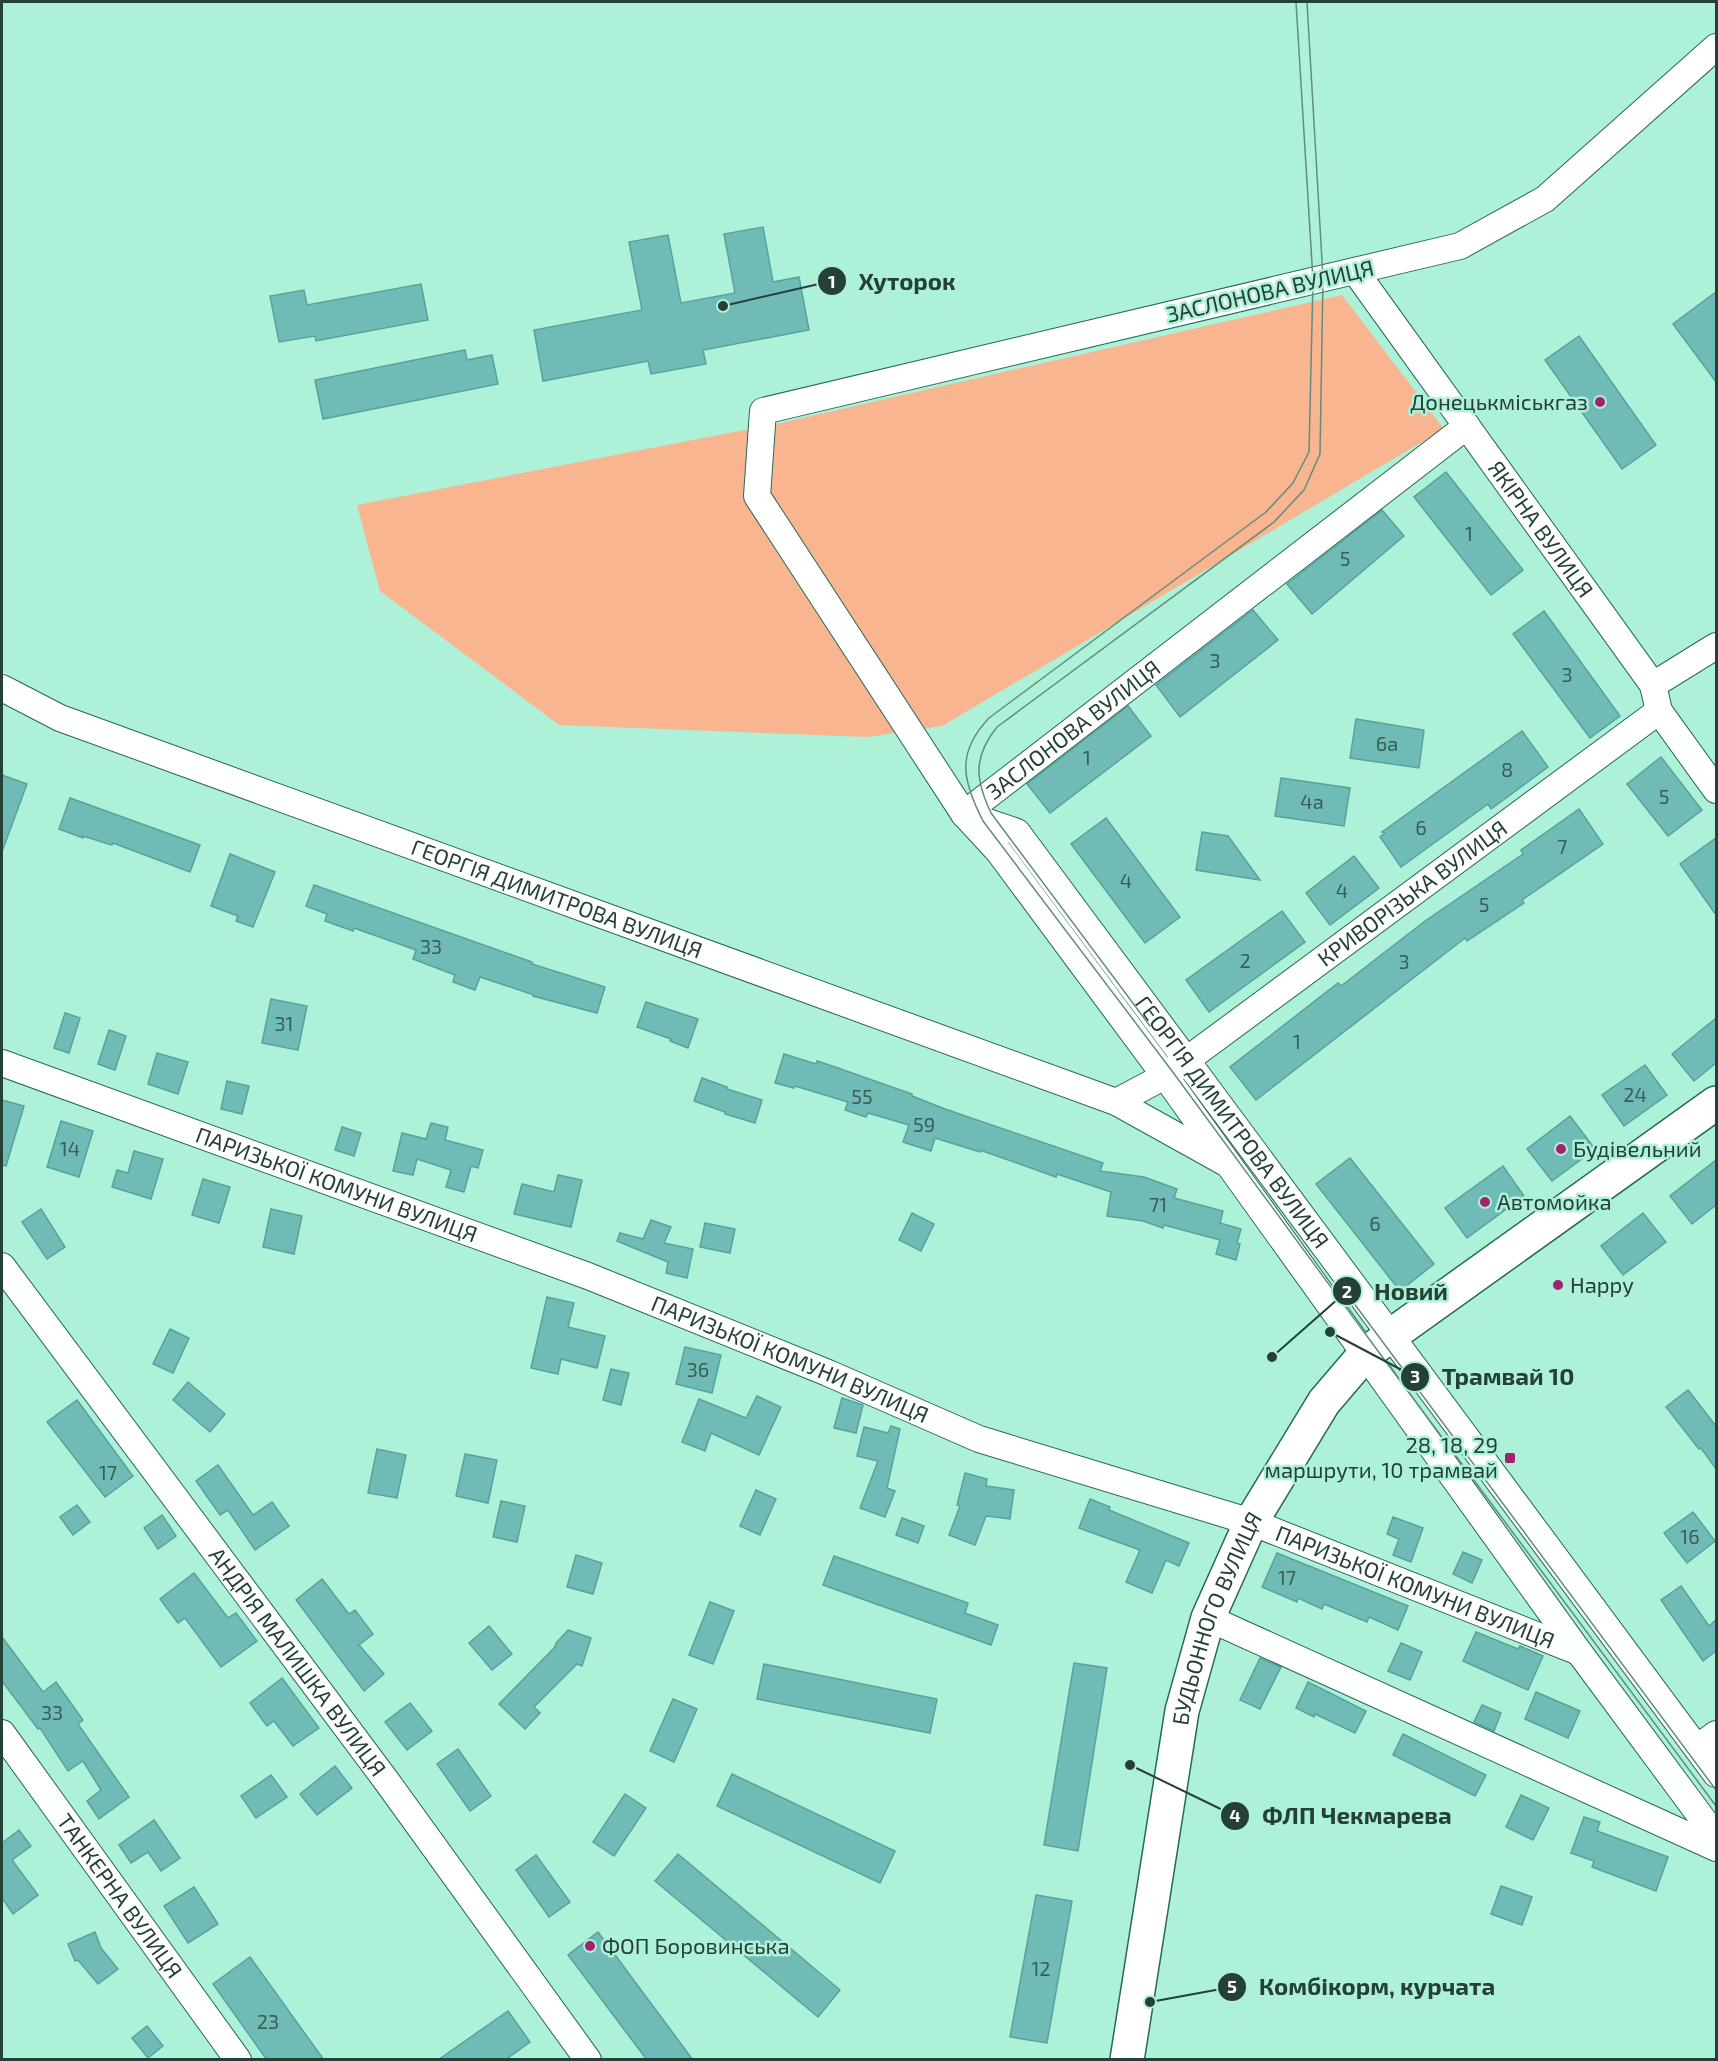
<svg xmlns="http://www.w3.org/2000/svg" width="1718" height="2061" viewBox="0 0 1718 2061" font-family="'Exo 2',sans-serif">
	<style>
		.green { fill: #f8b590 }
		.building { fill: #70bbb6; stroke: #57a29d; stroke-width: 1.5 }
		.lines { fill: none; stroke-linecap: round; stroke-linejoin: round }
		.minor-casing { stroke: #266955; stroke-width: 28 }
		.major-casing { stroke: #266955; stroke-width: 36 }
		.minor { stroke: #fff; stroke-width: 26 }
		.major { stroke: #fff; stroke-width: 33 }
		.tram { stroke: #608d7d; stroke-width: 1.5 }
		.poi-dot { fill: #a4216f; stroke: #adf1d8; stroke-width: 2 }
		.labels { text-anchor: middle; stroke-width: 5; stroke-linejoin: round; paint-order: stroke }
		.number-label { font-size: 20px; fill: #385f57 }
		.street-label { font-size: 22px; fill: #254037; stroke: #adf1d8 }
		.poi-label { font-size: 22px; fill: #254037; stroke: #adf1d8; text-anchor: start }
		.leader { fill: none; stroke: #254037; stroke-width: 2 }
		.callout-dot { fill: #254037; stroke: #adf1d8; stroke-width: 2 }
		.mark-label { font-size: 18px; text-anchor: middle; font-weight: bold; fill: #fff }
		.callout-label { font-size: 24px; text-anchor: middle; font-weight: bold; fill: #254037; stroke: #adf1d8; stroke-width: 5; stroke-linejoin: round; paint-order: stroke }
	</style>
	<rect width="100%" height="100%" fill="#adf1d8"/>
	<path class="green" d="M1342,295l102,134 -502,297 -74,11 -309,-12 -179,-134 -23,-86 419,-81z"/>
	<g class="building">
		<path d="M763,227l10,55 26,-5 10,53 -106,20 3,14 -55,10 -3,-13 -105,20 -9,-51 108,-20 -13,-68 39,-7 13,68 54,-10 -11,-59z"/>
		<path d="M421,284l7,36 -112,21 -1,-5 -36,6 -9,-46 34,-6 3,15z"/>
		<path d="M1716,292v90l-43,-58z"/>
		<path d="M1579,336l77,109 -34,24 -77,-109z"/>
		<path d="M465,350l2,10 25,-5 6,29 -175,35 -8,-39z"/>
		<path d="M1446,472l77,98 -32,25 -77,-98z"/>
		<path d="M1382,510l22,26 -92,78 -25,-30z"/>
		<path d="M1253,610l25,30 -98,77 -24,-32z"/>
		<path d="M1544,611l76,105 -30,22 -77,-104z"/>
		<path d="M1128,706l23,30 -101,77 -23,-29z"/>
		<path d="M1356,719l68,11 -5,38 -69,-10z"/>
		<path d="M1522,731l26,36 -57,42 -3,-5 -87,63 -21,-30 5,-4 -3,-1z"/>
		<path d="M1661,757l41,53 -34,26 -41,-52z"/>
		<path d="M2,775l25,9 -24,65 -1,-1z"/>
		<path d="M1281,778l69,10 -6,38 -69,-10z"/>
		<path d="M70,798l130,47 -10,27 -77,-29 -1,2 -29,-9v2l-24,-9z"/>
		<path d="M1579,809l24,35 -81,56 2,3 -57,38 -2,-3 -209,162 -26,-33 108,-84 3,3 84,-65 98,-67 -2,-4z"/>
		<path d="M1106,818l74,99 -35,26 -74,-99z"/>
		<path d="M1202,832l26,4 32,44 -64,-10z"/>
		<path d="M1716,838v77l-36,-51z"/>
		<path d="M230,854l45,18 -22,55 -17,-6 2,-5 -27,-10z"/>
		<path d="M1354,856l25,32 -49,37 -24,-32z"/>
		<path d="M314,885l218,77v2l73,23 -8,26 -64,-17 1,-1 -54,-18 -5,13 -22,-8 2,-7 -42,-16 3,-9 -62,-22 -1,3 -28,-10 2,-7 -21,-8z"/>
		<path d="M1282,911l23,31 -96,70 -23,-32z"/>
		<path d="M271,999l36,7 -9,44 -36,-7z"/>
		<path d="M646,1002l52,17 -10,29 -18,-7 1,-2 -34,-12z"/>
		<path d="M65,1013l15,5 -11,35 -15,-5z"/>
		<path d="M1716,1018v45l-22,18 -22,-27z"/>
		<path d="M109,1030l17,6 -11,34 -17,-6z"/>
		<path d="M157,1053l31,9 -10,32 -30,-10z"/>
		<path d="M784,1054l32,10 1,-3 18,6 77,27v2l33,13 158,54 -3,8 44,6 33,12 -3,9 49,13 -3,12 21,6 -4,14 3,1 -4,16 -20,-6 4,-14 -56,-15 -1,3 -20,-7 -36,-5 4,-24 -54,-18 -1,3 -76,-27v2l-45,-14 -4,13 -28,-9 6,-17 -41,-12 -2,4 -21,-7 3,-8 -53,-16 -1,2 -19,-5z"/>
		<path d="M1645,1065l22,30 -43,31 -22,-31z"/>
		<path d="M702,1078l25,9v2l35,11 -7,23 -30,-9v-2l-31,-11z"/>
		<path d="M227,1081l22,5 -7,28 -21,-5z"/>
		<path d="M2,1100l22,6 -18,60 -4,-1z"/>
		<path d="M1570,1116l25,33 -43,32 -25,-32z"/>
		<path d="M61,1121l32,10 -14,46 -32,-10z"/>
		<path d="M431,1123l17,4 -3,13 38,10 -5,18 -7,-2 -7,26 -18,-5 5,-17 -34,-11 -4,16 -20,-4 9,-38 24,6z"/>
		<path d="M342,1127l19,6 -7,23 -19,-6z"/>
		<path d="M134,1151l29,8 -12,40 -39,-12 5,-17 11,3z"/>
		<path d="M1350,1158l84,106 -34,27 -84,-107z"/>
		<path d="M1716,1160v45l-24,19 -22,-28z"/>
		<path d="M1503,1166l21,30 -57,42 -22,-30z"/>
		<path d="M558,1175l24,5 -11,47 -57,-13 8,-30 32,8z"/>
		<path d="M203,1179l27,8 -11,36 -27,-8z"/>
		<path d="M41,1209l24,38 -18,12 -25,-37z"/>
		<path d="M271,1209l31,7 -8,38 -31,-7z"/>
		<path d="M912,1213l22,11 -13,27 -22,-11z"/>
		<path d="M1643,1213l23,29 -43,33 -22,-29z"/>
		<path d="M651,1220l20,7 -7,16 29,6 -6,29 -21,-5 2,-11 -51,-21 3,-8 23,6z"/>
		<path d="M705,1223l30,6 -5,24 -30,-6z"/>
		<path d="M547,1297l27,6 -6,24 37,9 -8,32 -36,-9 -3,15 -27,-6z"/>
		<path d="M170,1329l19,9 -16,35 -20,-9z"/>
		<path d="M685,1347l36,8 -9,38 -36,-9z"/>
		<path d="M611,1369l18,4 -8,32 -18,-5z"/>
		<path d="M188,1382l37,32 -15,18 -37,-32z"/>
		<path d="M1688,1390l28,36v43l-15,-21 -2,1 -33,-42z"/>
		<path d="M757,1396l24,11 -22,48 -48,-22 -6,18 -23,-9 17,-43 47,19z"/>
		<path d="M842,1398l21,7 -7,28 -22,-5z"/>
		<path d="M77,1400l56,76 -28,21 -58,-75z"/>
		<path d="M891,1426l9,3 -13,59 8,3 -10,26 -25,-9 18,-47 -21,-5 7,-29 24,6z"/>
		<path d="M377,1449l29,6 -9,43 -29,-5z"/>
		<path d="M465,1454l32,6 -9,43 -32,-7z"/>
		<path d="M218,1465l35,50 19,-13 17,24 -34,24 -27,-40 -8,5 -24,-34z"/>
		<path d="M965,1473l22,6 -1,7 28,4 -4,29 -24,-3 -11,29 -26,-10 11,-29 -3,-1z"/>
		<path d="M756,1490l20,9 -16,36 -20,-9z"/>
		<path d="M1090,1499l20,8 -1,3 80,33 -10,23 -13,-6 -14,33 -26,-11 14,-32 -61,-22z"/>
		<path d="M501,1501l24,5 -8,36 -24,-5z"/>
		<path d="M77,1505l13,17 -17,13 -13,-18z"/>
		<path d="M1693,1512l22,29 -28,22 -23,-30z"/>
		<path d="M162,1515l14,21 -18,13 -14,-21z"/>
		<path d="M1393,1517l30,11 -12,34 -18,-7 6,-16 -12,-5z"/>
		<path d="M902,1518l22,8 -6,17 -22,-8z"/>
		<path d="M1463,1552l19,8 -10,23 -19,-9z"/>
		<path d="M1277,1553l131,53 -10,24 -29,-13 -2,5 -43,-18 -2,5 -24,-11 -1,4 -35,-15z"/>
		<path d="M576,1555l26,8 -9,31 -26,-7z"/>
		<path d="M834,1556l134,47 -3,10 33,12 -7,20 -168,-60z"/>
		<path d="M194,1573l34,45 8,-5 21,28 -36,26 -36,-49 -7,5 -18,-24z"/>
		<path d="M322,1579l27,35 6,-4 18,24 -14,11 25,29 -20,17 -68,-91z"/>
		<path d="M1681,1586l28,40 7,-6v31l-13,10 -42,-61z"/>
		<path d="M710,1602l24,9 -21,53 -24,-9z"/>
		<path d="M489,1626l23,28 -20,16 -23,-27z"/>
		<path d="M568,1630l23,8 -9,28 -5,-2 -43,43 6,6 -15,16 -26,-25 56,-57 1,-4z"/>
		<path d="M1476,1632l42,17 2,-3 23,10 -15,34 -65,-29z"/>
		<path d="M2,1637l41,55 13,-10 27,38 -5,4 51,73 -30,22 -12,-18 14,-11 -18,-29 -15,10 -28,-43 -2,1 -36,-48z"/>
		<path d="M1401,1643l21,9 -12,28 -22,-9z"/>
		<path d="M1260,1658l21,9 -21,42 -20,-9z"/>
		<path d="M1074,1663l33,5 -29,183 -34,-6z"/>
		<path d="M764,1664l173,35 -7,34 -173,-34z"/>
		<path d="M282,1678l37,50 -26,18 -19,-25 -7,5 -17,-23z"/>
		<path d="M1308,1682l58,29 -11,22 -40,-19 -1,3 -18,-9z"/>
		<path d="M1536,1692l44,19 -12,27 -43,-19z"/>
		<path d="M673,1699l24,10 -23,53 -24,-11z"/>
		<path d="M410,1703l22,28 -25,19 -22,-28z"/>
		<path d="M1482,1705l19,8 -7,18 -20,-9z"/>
		<path d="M1403,1734l83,41 -11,21 -82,-41z"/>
		<path d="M458,1749l33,47 -21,15 -33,-47z"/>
		<path d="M335,1766l17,22 -35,27 -17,-21z"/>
		<path d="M732,1774l163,77 -15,32 -163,-77z"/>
		<path d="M271,1775l16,22 -31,21 -15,-22z"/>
		<path d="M625,1794l21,14 -32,48 -21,-14z"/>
		<path d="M1521,1795l28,13 -16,32 -27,-13z"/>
		<path d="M1584,1817l16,5 -3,9 71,26 -12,34 -64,-24 2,-6 -23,-8z"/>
		<path d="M154,1820l26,38 -19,13 -13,-19 -17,11 -12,-18z"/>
		<path d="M19,1830l12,16 -19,14 26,35 -25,19 -11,-16v-55z"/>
		<path d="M678,1854l162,136 -22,27 -163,-136z"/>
		<path d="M536,1855l34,47 -21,15 -33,-47z"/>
		<path d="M1501,1886l31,11 -10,28 -31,-11z"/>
		<path d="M194,1887l24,37 -30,19 -24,-37z"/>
		<path d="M1036,1895l36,6 -25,142 -37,-6z"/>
		<path d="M95,1932l6,16 17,21 -20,15 -20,-24 -3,1 -7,-17z"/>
		<path d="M598,1932l95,128h-46l-79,-105z"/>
		<path d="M250,1957l74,103h-57l-54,-76z"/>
		<path d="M508,2011l22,31 -25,18h-67z"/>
		<path d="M147,2026l16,20 -15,12 -16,-20z"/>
	</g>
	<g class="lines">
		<defs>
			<g id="minor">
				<path d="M1716,47l-171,152 -85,47 -697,165 -6,85 207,318 35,38 166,224 414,576 137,185"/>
				<path id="s1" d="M1355,271l298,414 6,26 57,79"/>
				<path d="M1653,685l63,-39"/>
				<path id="s2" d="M2,688l58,30 1056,384 108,60"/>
				<path id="s3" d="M964,814l503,-388"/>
				<path id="s4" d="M967,815l50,17 699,942"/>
				<path id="s5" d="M2,1063l586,213 240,97 151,66 272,83 328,130"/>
				<path id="s6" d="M1116,1102l49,-26 494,-365"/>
				<path id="s7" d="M2,1266l386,517 200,277"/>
				<path d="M1208,1618l508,230"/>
				<path id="s8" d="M2,1733l236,327"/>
				<path d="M1697,1748l19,-14"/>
			</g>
			<g id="major">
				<path id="s9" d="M1127,2060l55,-349 26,-93 43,-96 73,-120 41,-48 351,-251"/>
			</g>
		</defs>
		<use href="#minor" class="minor-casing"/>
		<use href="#major" class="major-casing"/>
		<use href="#minor" class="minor"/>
		<use href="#major" class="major"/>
		<g class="tram">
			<path d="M1296,2l17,278 -4,172 -16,31 -27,29 -277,206c-33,35 -27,62 -6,103l189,250 203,276 341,459"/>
			<path d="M1150,1026l-159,-213c-16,-34 -18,-56 6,-86l277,-205 30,-32 16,-36 3,-176 -16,-276"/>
			<path d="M1353,1302l363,488"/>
		</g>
	</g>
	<g class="poi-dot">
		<circle cx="1600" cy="402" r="6"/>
		<circle cx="1561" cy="1149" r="6"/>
		<circle cx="1485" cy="1202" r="6"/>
		<circle cx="1558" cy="1285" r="6"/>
		<rect x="1504" y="1452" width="12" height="12" rx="3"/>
		<circle cx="590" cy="1946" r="6"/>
	</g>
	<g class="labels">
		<g class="number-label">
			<text x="1469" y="541">1</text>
			<text x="1345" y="566">5</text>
			<text x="1215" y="668">3</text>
			<text x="1567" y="682">3</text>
			<text x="1387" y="751">6а</text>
			<text x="1087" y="765">1</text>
			<text x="1507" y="777">8</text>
			<text x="1664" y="804">5</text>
			<text x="1312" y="809">4а</text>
			<text x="1421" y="835">6</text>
			<text x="1562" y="854">7</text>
			<text x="1126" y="888">4</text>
			<text x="1342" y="898">4</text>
			<text x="1484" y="912">5</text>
			<text x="431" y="954">33</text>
			<text x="1245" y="968">2</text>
			<text x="1404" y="969">3</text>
			<text x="284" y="1031">31</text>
			<text x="1297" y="1049">1</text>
			<text x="1635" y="1102">24</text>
			<text x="862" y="1104">55</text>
			<text x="924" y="1132">59</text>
			<text x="70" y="1156">14</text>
			<text x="1158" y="1212">71</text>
			<text x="1375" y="1231">6</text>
			<text x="698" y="1377">36</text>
			<text x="108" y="1480">17</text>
			<text x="1690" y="1544">16</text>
			<text x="1287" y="1585">17</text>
			<text x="52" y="1720">33</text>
			<text x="1041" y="1976">12</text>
			<text x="268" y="2029">23</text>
		</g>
		<g class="street-label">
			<text transform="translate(1270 291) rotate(-13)" y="8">ЗАСЛОНОВА ВУЛИЦЯ</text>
			<text dy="8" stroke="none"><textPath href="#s1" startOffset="318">ЯКІРНА ВУЛИЦЯ</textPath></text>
			<text dy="8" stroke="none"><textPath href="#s3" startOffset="138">ЗАСЛОНОВА ВУЛИЦЯ</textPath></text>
			<text dy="8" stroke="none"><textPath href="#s6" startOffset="363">КРИВОРІЗЬКА ВУЛИЦЯ</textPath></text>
			<text dy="8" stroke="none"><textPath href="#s2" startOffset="594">ГЕОРГІЯ ДИМИТРОВА ВУЛИЦЯ</textPath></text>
			<text dy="8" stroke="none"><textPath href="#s4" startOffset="414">ГЕОРГІЯ ДИМИТРОВА ВУЛИЦЯ</textPath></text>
			<text dy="8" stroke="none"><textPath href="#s5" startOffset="356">ПАРИЗЬКОЇ КОМУНИ ВУЛИЦЯ</textPath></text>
			<text dy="8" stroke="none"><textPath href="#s5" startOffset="842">ПАРИЗЬКОЇ КОМУНИ ВУЛИЦЯ</textPath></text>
			<text dy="8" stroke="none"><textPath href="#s5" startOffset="1508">ПАРИЗЬКОЇ КОМУНИ ВУЛИЦЯ</textPath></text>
			<text dy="8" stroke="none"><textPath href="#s9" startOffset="452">БУДЬОННОГО ВУЛИЦЯ</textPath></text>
			<text dy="8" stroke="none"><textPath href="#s7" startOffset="494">АНДРІЯ МАЛИШКА ВУЛИЦЯ</textPath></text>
			<text dy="8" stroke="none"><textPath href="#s8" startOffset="201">ТАНКЕРНА ВУЛИЦЯ</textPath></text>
		</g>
		<g class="poi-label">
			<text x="1588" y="410" text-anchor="end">Донецькміськгаз</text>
			<text x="1573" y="1157">Будівельний</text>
			<text x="1497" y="1210">Автомойка</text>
			<text x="1570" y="1293">Happy</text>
			<text x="1498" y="1453" text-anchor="end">28, 18, 29<tspan x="1498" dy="25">маршрути, 10 трамвай</tspan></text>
			<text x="602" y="1954">ФОП Боровинська</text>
		</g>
	</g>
	<path class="leader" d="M723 306L832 281M1272 1357L1347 1291M1330 1332L1415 1377M1130 1765L1235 1816M1150 2002L1232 1987"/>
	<g class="callout-dot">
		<circle cx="723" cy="306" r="6"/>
		<circle cx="1272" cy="1357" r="6"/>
		<circle cx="1330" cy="1332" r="6"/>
		<circle cx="1130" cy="1765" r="6"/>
		<circle cx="1150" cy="2002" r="6"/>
		<circle cx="832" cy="281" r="15"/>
		<circle cx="1347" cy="1291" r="15"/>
		<circle cx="1415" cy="1377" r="15"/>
		<circle cx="1235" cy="1816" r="15"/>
		<circle cx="1232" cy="1987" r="15"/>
	</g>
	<g class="mark-label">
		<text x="832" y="288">1</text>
		<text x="1347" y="1298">2</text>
		<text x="1415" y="1383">3</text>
		<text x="1235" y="1822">4</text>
		<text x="1232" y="1993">5</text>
	</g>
	<g class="callout-label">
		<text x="907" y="290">Хуторок</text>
		<text x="1411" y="1300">Новий</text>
		<text x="1508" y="1385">Трамвай 10</text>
		<text x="1357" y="1824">ФЛП Чекмарева</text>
		<text x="1377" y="1995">Комбікорм, курчата</text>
	</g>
	<rect width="1718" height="2061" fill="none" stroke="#254037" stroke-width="6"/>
</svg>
